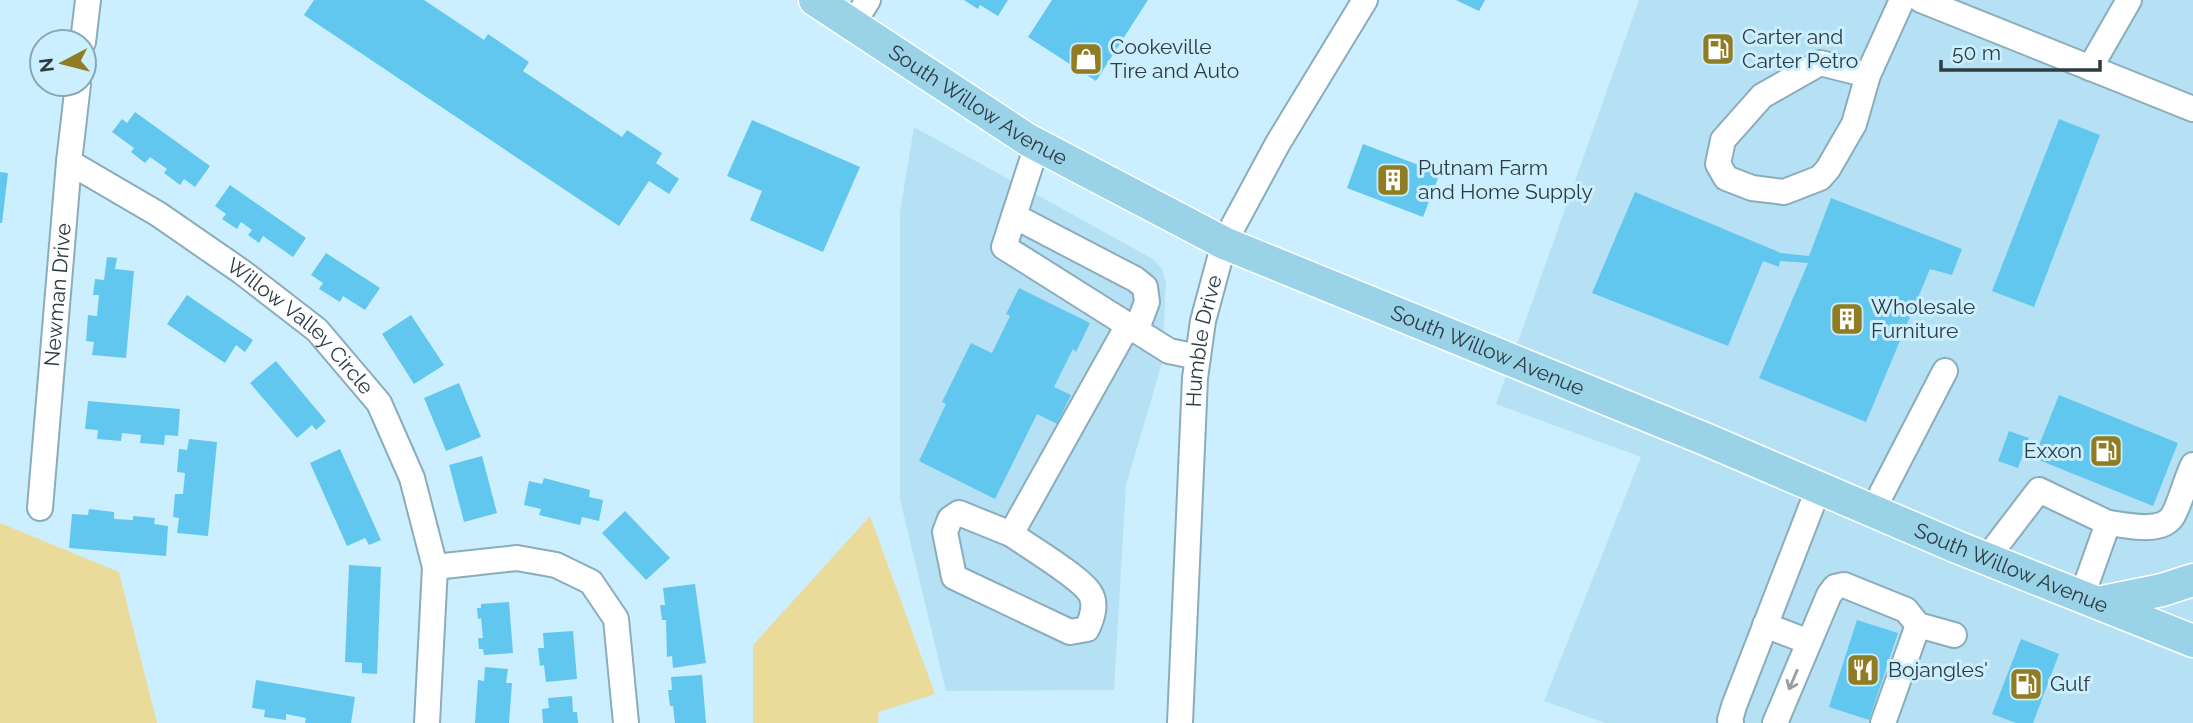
<svg xmlns="http://www.w3.org/2000/svg" width="2193" height="723" viewBox="0 0 2193 723" font-family="Raleway,sans-serif">
	<style>
		.built { fill: #b6e1f4 }
		.green { fill: #ebdb9b }
		.building { fill: #62c7ef }
		.lines { fill: none; stroke-linecap: round; stroke-linejoin: round }
		.minor-casing { stroke: #8aacbb; stroke-width: 28 }
		.major-casing { stroke: #fff; stroke-width: 35 }
		.minor { stroke: #fff; stroke-width: 24 }
		.major { stroke: #9ad2e8; stroke-width: 32 }
		.oneway { stroke: #969da0 }
		.labels { text-anchor: middle; stroke-width: 6; stroke-linejoin: round; paint-order: stroke }
		.poi-label { font-size: 21px; fill: #2d3b42; stroke: #cbeffe; text-anchor: start }
		.street-label { font-size: 21px; fill: #2d3b42; stroke: #cbeffe }
	</style>
	<rect width="100%" height="100%" fill="#cbeffe"/>
	<g class="built">
		<path d="M1639,0h554v723h-588l-61,-22 97,-244 -145,-53z"/>
		<path d="M914,127l239,132 9,10 4,13 -4,81 -36,122 -12,205 -168,1 -46,-192v-287z"/>
	</g>
	<g class="green">
		<path d="M870,516l65,178 -56,18 -1,11h-125v-78z"/>
		<path d="M0,523l119,49 38,151h-157z"/>
	</g>
	<g class="building">
		<path d="M314,0h110l60,40 4,-6 41,28 -6,9 99,66 5,-7 35,23 -6,10 23,16 -10,15 -20,-13 -30,45 -315,-211z"/>
		<path d="M964,0h44l-10,16 -18,-11 -2,4z"/>
		<path d="M1052,0h96l-52,81 -68,-44z"/>
		<path d="M1456,0h29l-6,11z"/>
		<path d="M135,112l75,54 -15,21 -11,-8 -4,6 -16,-12 3,-4 -17,-12 -5,6 -14,-11 3,-4 -22,-16 10,-13 5,4z"/>
		<path d="M2059,119l41,16 -66,172 -42,-16z"/>
		<path d="M752,120l108,47 -37,85 -73,-32 12,-29 -35,-15z"/>
		<path d="M1363,144l77,29 -17,44 -76,-29z"/>
		<path d="M0,172l8,1 -6,50h-2z"/>
		<path d="M230,185l76,53 -13,19 -30,-21 -4,7 -11,-8 4,-5 -11,-8 -4,7 -15,-10 4,-5 -11,-8z"/>
		<path d="M1635,192l146,61 28,3 22,-58 131,51 -10,26 -22,-6 -64,153 -107,-44 49,-115 -28,-2 -1,6 -16,-6 -35,85 -136,-53z"/>
		<path d="M326,253l54,35 -15,22 -22,-14 -3,6 -21,-13 4,-6 -12,-8z"/>
		<path d="M107,257l10,1 -2,11 19,2 -8,87 -34,-3 2,-13 -8,-1 2,-26 9,1 2,-21h-6l2,-16 9,1z"/>
		<path d="M1019,288l71,35 -14,29 -3,-3 -19,38 17,8 -14,29 -20,-10 -42,85 -76,-38 27,-57 -4,-2 29,-59 21,10 18,-37 -4,-2z"/>
		<path d="M187,295l66,45 -8,12 -9,-7 -11,18 -58,-39z"/>
		<path d="M411,315l33,50 -30,19 -32,-50z"/>
		<path d="M276,361l50,60 -10,9 -4,-5 -15,13 -47,-55z"/>
		<path d="M459,383l22,54 -35,14 -22,-53z"/>
		<path d="M2059,395l119,48 -25,63 -119,-48z"/>
		<path d="M88,401l92,8 -2,27 -13,-1 -1,10 -24,-2 1,-8 -19,-2 -1,8 -24,-2 1,-9 -13,-1z"/>
		<path d="M2009,431l20,7 -11,30 -20,-7z"/>
		<path d="M189,439l28,3 -9,94 -31,-3 2,-15 -6,-1 2,-23h8l2,-21 -8,-1 2,-23 8,1z"/>
		<path d="M340,449l41,91 -12,5 -4,-7 -18,8 -37,-83z"/>
		<path d="M482,456l15,57 -33,9 -15,-57z"/>
		<path d="M544,478l46,12 -1,7 14,3 -4,21 -17,-4 -2,8 -41,-10 2,-6 -17,-4 5,-24 13,3z"/>
		<path d="M89,509l25,3v7l19,1v-4l22,2 -1,6 14,2 -2,30 -97,-8 3,-34 16,1z"/>
		<path d="M625,511l45,47 -24,22 -44,-47z"/>
		<path d="M349,565l32,2 -4,107 -15,-1v-10l-17,-1z"/>
		<path d="M695,584l11,79 -33,5 -1,-12 -5,1 -1,-37h-4l-2,-15h5l-2,-17z"/>
		<path d="M509,602l4,51 -29,2 -1,-6h-4l-1,-11h5l-2,-20 -3,1 -1,-11h4v-4z"/>
		<path d="M1857,620l41,13 -29,87 -40,-13z"/>
		<path d="M573,631l4,48 -31,3 -2,-17 -4,1 -2,-18h6l-1,-15z"/>
		<path d="M2021,639l38,15 -26,69h-17l-24,-9z"/>
		<path d="M485,667l23,2 -2,14h6l-3,40h-34l3,-43 6,1z"/>
		<path d="M702,675l4,48h-31l-2,-17h-3l-2,-16h4l-1,-13z"/>
		<path d="M256,680l99,17 -4,26h-46l1,-5 -20,-4v6l-22,-3 1,-7 -13,-2z"/>
		<path d="M572,696l1,16h4l1,11h-35l-1,-14 7,-1 -1,-10z"/>
	</g>
	<g class="lines">
		<defs>
			<g id="minor">
				<path d="M1921,0l272,109"/>
				<path d="M853,24l15,-24"/>
				<path d="M83,42l5,-42"/>
				<path d="M2090,68l39,-68"/>
				<path d="M1868,75l-48,-12 -58,33 -39,44 -5,24 8,14 26,10 32,4 36,-14 8,-9 26,-45 14,-49 34,-75"/>
				<path d="M1037,145l-33,102 165,104 29,6"/>
				<path id="s1" d="M69,162l89,52 84,58 75,58 62,73 33,75 23,89 -8,156"/>
				<path d="M1014,216l121,63 10,8 2,15 -11,29"/>
				<path id="s2" d="M40,508l29,-346 9,-78"/>
				<path d="M1873,510l72,-139"/>
				<path d="M2108,523c18,2 52,11 64,-6 7,-10 14,-38 21,-52"/>
				<path d="M1011,534c17,12 69,43 79,59 7,11 2,25 -3,36l-17,3 -116,-55 -9,-45 5,-13 9,-6 52,21 117,-209"/>
				<path d="M1987,558l52,-68 69,33 -26,73"/>
				<path d="M435,567l82,-9 39,7 35,17 25,37 10,104"/>
				<path d="M1765,625l44,17"/>
				<path id="s3" d="M1180,723l15,-345 8,-57 21,-78 54,-100 87,-143"/>
				<path d="M1731,723l-1,-3 4,-14 85,-219"/>
				<path d="M1775,723l54,-128 6,-8 9,-2 62,25 12,15 36,10"/>
				<path d="M1883,723l35,-98"/>
			</g>
			<g id="major">
				<path id="s4" d="M815,0l213,140 196,103 481,196 252,108 236,94"/>
				<path d="M2098,603l64,-13 31,-10"/>
			</g>
		</defs>
		<use href="#minor" class="minor-casing"/>
		<use href="#major" class="major-casing"/>
		<use href="#minor" class="minor"/>
		<use href="#major" class="major"/>
	</g>
	<defs><path id="oneway-shaft" d="M-6 0H5M1.5-3L5.5 0L1.5 3" fill="none" stroke-width="1.6" stroke-linecap="round" stroke-linejoin="round" transform="scale(1.75)"/></defs>
	<use class="oneway" href="#oneway-shaft" transform="translate(1793 680) rotate(113)"/>
	<defs>
		<symbol id="fuel-square" viewBox="-11 -11 22 22"><rect x="-9" y="-9" width="18" height="18" rx="4" fill="#907c22" stroke="#cbeffe"/><path d="M-5.5-6h7V0h2V4h1.3V-2.5L3-4.5l.8-.8L6-3V5H2.5V1h-1V6h-7ZM-4.2-4.7v3.2H.2V-4.7Z" fill="#fff"/></symbol>
		<symbol id="shop-square" viewBox="-11 -11 22 22"><rect x="-9" y="-9" width="18" height="18" rx="4" fill="#907c22" stroke="#cbeffe"/><path d="M-5-2.5h2.3a2.7 3.5 0 0 1 5.4 0H5L5.5 6h-11ZM-1.5-2.5h3a1.5 2.3 0 0 0-3 0Z" fill="#fff"/></symbol>
		<symbol id="building-square" viewBox="-11 -11 22 22"><rect x="-9" y="-9" width="18" height="18" rx="4" fill="#907c22" stroke="#cbeffe"/><path d="M-4-6H4V6H1V3H-1V6H-4ZM-2.5-4.3h1.7v1.8h-1.7ZM.8-4.3h1.7v1.8H.8ZM-2.5-1h1.7V.8h-1.7ZM.8-1h1.7V.8H.8Z" fill="#fff"/></symbol>
		<symbol id="restaurant-square" viewBox="-11 -11 22 22"><rect x="-9" y="-9" width="18" height="18" rx="4" fill="#907c22" stroke="#cbeffe"/><path d="M-5-6h1v4h1v-4h1v4h1v-4h1v5L-1.5 .5V6h-2V.5L-5-1ZM5-6V6H3V1.5H1.5Q1.5-4 5-6Z" fill="#fff"/></symbol>
	</defs>
	<g fill-rule="evenodd">
		<use href="#fuel-square" x="1699" y="30" width="38" height="38"/>
		<use href="#shop-square" x="1067" y="40" width="38" height="38"/>
		<use href="#building-square" x="1374" y="161" width="38" height="38"/>
		<use href="#building-square" x="1828" y="300" width="38" height="38"/>
		<use href="#fuel-square" x="2087" y="432" width="38" height="38"/>
		<use href="#restaurant-square" x="1844" y="651" width="38" height="38"/>
		<use href="#fuel-square" x="2007" y="665" width="38" height="38"/>
	</g>
	<g class="labels">
		<g class="poi-label">
			<text x="1742" y="44">Carter and<tspan x="1742" dy="24">Carter Petro</tspan></text>
			<text x="1110" y="54">Cookeville<tspan x="1110" dy="24">Tire and Auto</tspan></text>
			<text x="1418" y="175">Putnam Farm<tspan x="1418" dy="24">and Home Supply</tspan></text>
			<text x="1871" y="314">Wholesale<tspan x="1871" dy="24">Furniture</tspan></text>
			<text x="2082" y="458" text-anchor="end">Exxon</text>
			<text x="1888" y="677">Bojangles'</text>
			<text x="2050" y="691">Gulf</text>
		</g>
		<g class="street-label">
			<text dy="7" stroke="none"><textPath href="#s4" startOffset="194">South Willow Avenue</textPath></text>
			<text dy="7" stroke="none"><textPath href="#s2" startOffset="214">Newman Drive</textPath></text>
			<text dy="7" stroke="none"><textPath href="#s1" startOffset="285">Willow Valley Circle</textPath></text>
			<text dy="7" stroke="none"><textPath href="#s3" startOffset="383">Humble Drive</textPath></text>
			<text dy="7" stroke="none"><textPath href="#s4" startOffset="761">South Willow Avenue</textPath></text>
			<text dy="7" stroke="none"><textPath href="#s4" startOffset="1328">South Willow Avenue</textPath></text>
		</g>
	</g>
	<g transform="translate(63 63) rotate(263)"><circle r="33" fill="#cbeffe" stroke="#8ca7b3" stroke-width="2"/>
	<path d="M0-5L12 26L0 18L-12 26Z" fill="#907c22"/>
	<text y="-10" font-size="19" font-weight="bold" text-anchor="middle" fill="#2d3b42">N</text>
	</g>
	<path d="M1941 60v10h159v-10" fill="none" stroke="#2d3b42" stroke-width="3.5"/>
	<text x="1952" y="60" font-size="21" fill="#2d3b42" stroke="#cbeffe" stroke-width="5" paint-order="stroke">50 m</text>
</svg>
